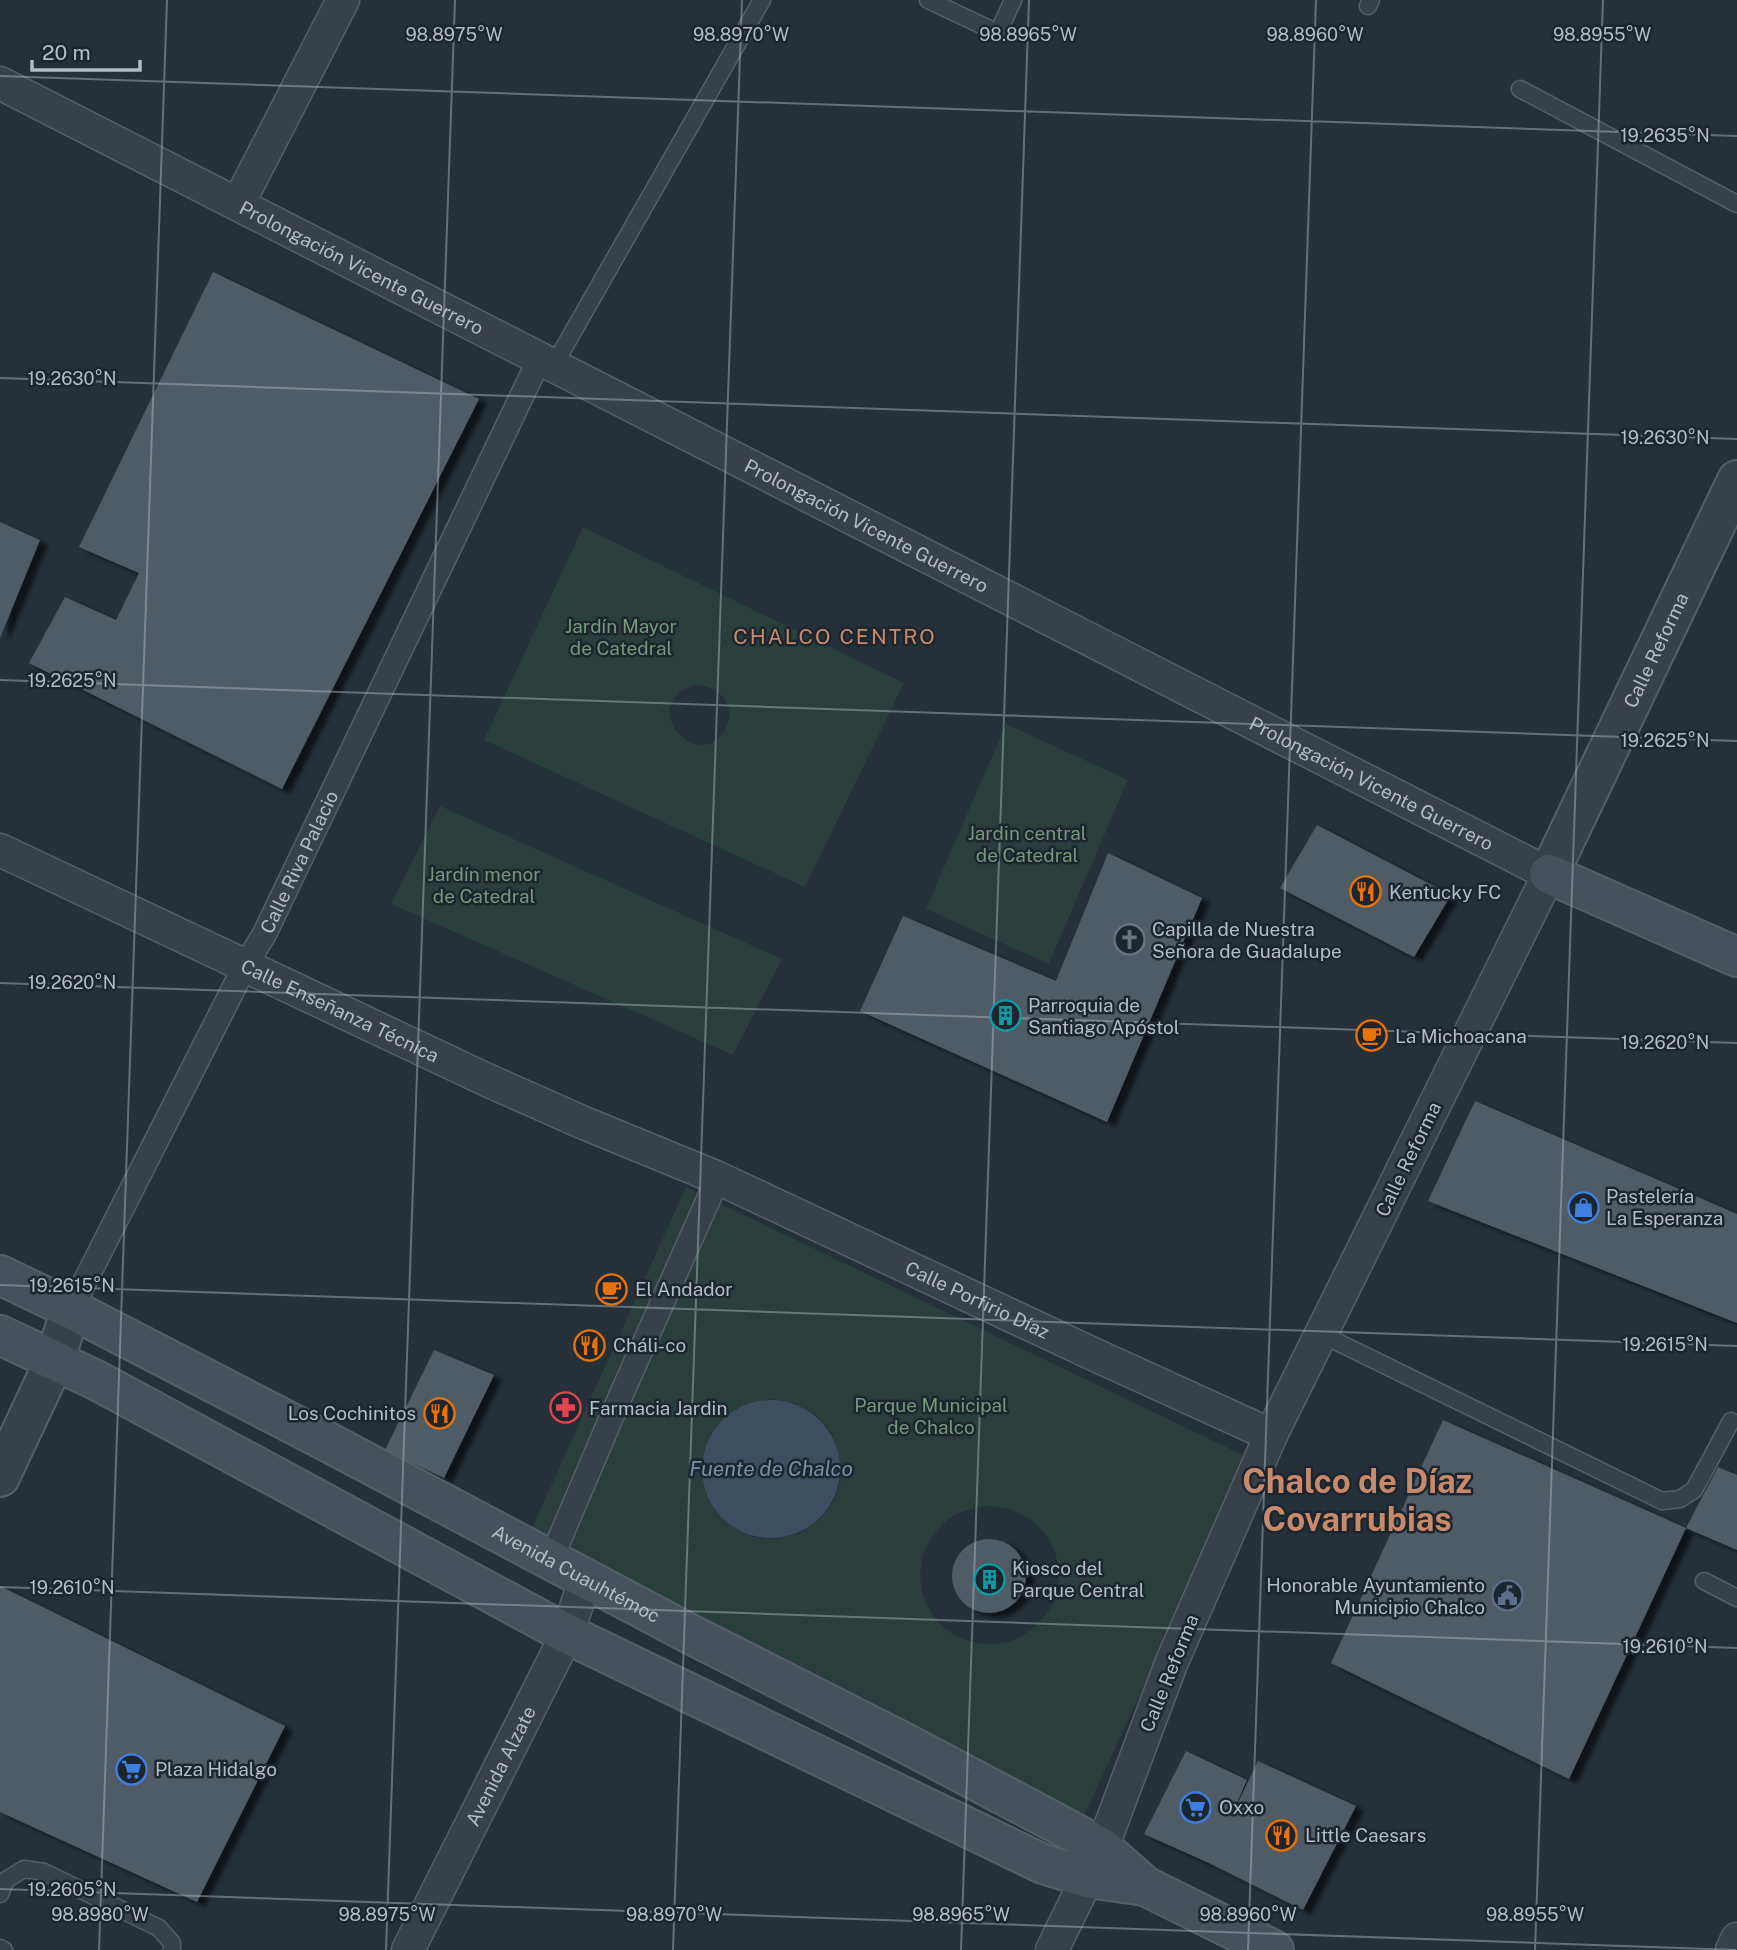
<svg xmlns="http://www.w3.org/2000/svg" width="1737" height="1950" viewBox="0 0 1737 1950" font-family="'Public Sans',sans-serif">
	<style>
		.green { fill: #2a3e3c; fill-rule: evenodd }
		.water { fill: #3c4f61 }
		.building { fill: #505b66; filter: url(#shadow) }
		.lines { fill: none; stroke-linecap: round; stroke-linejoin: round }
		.service-casing { stroke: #565f67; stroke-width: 19 }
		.pedestrian-casing { stroke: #565f67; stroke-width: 26 }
		.minor-casing { stroke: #565f67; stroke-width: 35 }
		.tertiary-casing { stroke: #565f67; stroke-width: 42 }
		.secondary-casing { stroke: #565f67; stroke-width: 42 }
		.service { stroke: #384149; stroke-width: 16 }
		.pedestrian { stroke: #384149; stroke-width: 23 }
		.minor { stroke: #384149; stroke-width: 32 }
		.tertiary { stroke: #384149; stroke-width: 38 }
		.secondary { stroke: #47515c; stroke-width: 38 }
		.ticks { fill: none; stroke: #b4bcc5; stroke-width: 2; stroke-opacity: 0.45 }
		.labels { text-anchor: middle; stroke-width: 5; stroke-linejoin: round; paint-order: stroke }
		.street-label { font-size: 19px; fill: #b4bcc5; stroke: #1d262e }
		.park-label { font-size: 19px; fill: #749979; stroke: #1d262e }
		.poi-label { font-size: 19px; fill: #b4bcc5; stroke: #1d262e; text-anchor: start }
		.neighbourhood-label { font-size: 21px; letter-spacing: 2px; fill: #c98a6b; stroke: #1d262e }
		.water-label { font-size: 21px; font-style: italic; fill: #7790a6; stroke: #1d262e }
		.town-label { font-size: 33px; font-weight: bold; fill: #c98a6b; stroke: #1d262e }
		.ticks-label { font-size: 18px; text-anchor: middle; fill: #b4bcc5; stroke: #1d262e; stroke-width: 5; stroke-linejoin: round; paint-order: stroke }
	</style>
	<defs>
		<filter id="shadow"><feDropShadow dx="8" dy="4.5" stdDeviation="2" flood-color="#0009"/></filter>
	</defs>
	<rect width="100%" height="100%" fill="#253039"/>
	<g class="green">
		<path d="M583,527l321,156 -99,204 -321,-147zM696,685c24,1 42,21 29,44 -26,48 -92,-26 -29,-44z"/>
		<path d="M1006,724l122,56 -79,184 -123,-55z"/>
		<path d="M440,806l342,153 -49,96 -342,-151z"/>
		<path d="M686,1187l563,271 -166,360 -555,-281zM771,1399l24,4 21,12 16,19 9,46 -8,22 -15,19 -20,13 -22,5 -22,-2 -48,-43 -5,-21 3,-23 44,-46zM989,1506c8,1 19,1 26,5 35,15 52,51 40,87 -7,18 -19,29 -35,39 -10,6 -24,8 -36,7 -62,-6 -86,-80 -39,-122 12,-11 28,-14 44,-16z"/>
	</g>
	<circle class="water" cx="771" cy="1469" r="69"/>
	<g class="building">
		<path d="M213,272l266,127 -197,390 -253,-126 36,-66 51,23 23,-47 -60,-26z"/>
		<path d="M0,522l40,18 -40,98z"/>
		<path d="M1317,825l134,70 -37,62 -134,-69z"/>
		<path d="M1108,853l94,45 -95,224 -247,-111 43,-95 153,65z"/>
		<path d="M1475,1101l262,113v109l-309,-122z"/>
		<path d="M434,1350l60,25 -50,103 -59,-28z"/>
		<path d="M1443,1420l243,108 -117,251 -238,-116z"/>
		<path d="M1718,1467l19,8v75l-51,-22z"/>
		<circle cx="989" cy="1576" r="37"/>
		<path d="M0,1586l285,140 -88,176 -197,-90z"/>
		<path d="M1186,1751l61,29 -19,43 30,-62 98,45 -53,104 -94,-47 -65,-29z"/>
	</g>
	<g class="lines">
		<defs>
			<g id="service">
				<path d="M928,0l70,33 15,-33"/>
				<path d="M1368,6l3,-6"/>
				<path d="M1520,89l217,115"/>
				<path d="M554,365l208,-365"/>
				<path d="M1321,1334l341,167 18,-2 14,-9 37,-69"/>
				<path d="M1704,1581l33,17"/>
				<path d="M0,1894l6,-14 18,-11 20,3 115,56 13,15v7"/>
				<path d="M0,1948l4,2"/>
			</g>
			<g id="pedestrian">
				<path id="s1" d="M71,1309l174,-343 20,-33 275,-575"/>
				<path d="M551,1559l70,-164 97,-217"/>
			</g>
			<g id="minor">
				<path id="s2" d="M0,83l1549,791 -278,561 -100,229 -69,184 -50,102"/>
				<path d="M238,204l105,-204"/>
				<path id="s3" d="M0,850l487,230 97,43 134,55 375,176 178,81"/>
				<path id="s4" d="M408,1950l159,-316 19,-56"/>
				<path d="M1732,1950l5,-11"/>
			</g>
			<g id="tertiary">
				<path id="s5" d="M1549,874l188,-394"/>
				<path d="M0,1477l54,-115 17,-53"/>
			</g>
			<g id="secondary">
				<path d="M1549,874l188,83"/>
				<path id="s6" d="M0,1275l71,34 255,132 366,194 211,107 155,82 44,24 43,38 129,64"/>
				<path d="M0,1335l96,45 471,254 476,230 45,14 57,8"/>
			</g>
		</defs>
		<use href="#service" class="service-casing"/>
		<use href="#pedestrian" class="pedestrian-casing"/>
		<use href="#minor" class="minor-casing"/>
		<use href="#tertiary" class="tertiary-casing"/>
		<use href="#secondary" class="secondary-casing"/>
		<use href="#service" class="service"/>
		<use href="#pedestrian" class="pedestrian"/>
		<use href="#minor" class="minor"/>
		<use href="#tertiary" class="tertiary"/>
		<use href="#secondary" class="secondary"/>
	</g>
	<path class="ticks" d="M0,76l1737,60M0,378l1737,61M0,680l1737,61M0,983l1737,60M0,1285l1737,61M0,1587l1737,61M0,1889l1736,61M99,1950l68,-1950M386,1950l69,-1950M673,1950l69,-1950M961,1950l68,-1950M1248,1950l68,-1950M1535,1950l68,-1950"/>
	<defs>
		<symbol id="restaurant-ring" viewBox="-11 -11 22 22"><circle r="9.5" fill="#1d262e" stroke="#e8710a" stroke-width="1.5"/><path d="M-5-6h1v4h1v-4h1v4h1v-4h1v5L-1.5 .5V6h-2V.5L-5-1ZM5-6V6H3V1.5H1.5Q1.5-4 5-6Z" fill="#e8710a"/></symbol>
		<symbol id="church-ring" viewBox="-11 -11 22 22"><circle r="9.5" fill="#1d262e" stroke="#6b7280" stroke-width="1.5"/><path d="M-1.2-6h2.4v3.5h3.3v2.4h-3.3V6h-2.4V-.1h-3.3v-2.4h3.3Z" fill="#6b7280"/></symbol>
		<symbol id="building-ring" viewBox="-11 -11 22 22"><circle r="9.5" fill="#1d262e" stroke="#0f9aa8" stroke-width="1.5"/><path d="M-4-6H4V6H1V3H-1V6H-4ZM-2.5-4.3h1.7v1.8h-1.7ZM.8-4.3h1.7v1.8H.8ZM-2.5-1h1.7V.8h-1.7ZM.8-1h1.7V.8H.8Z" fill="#0f9aa8"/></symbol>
		<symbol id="cafe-ring" viewBox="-11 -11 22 22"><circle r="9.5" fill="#1d262e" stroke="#e8710a" stroke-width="1.5"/><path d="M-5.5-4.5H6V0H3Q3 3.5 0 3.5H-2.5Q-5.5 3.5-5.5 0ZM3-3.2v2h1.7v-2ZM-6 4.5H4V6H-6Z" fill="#e8710a"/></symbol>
		<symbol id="shop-ring" viewBox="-11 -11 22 22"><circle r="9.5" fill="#1d262e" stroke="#3f7fe0" stroke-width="1.5"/><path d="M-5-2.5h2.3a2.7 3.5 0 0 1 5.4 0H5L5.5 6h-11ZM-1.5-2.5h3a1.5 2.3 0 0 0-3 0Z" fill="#3f7fe0"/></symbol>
		<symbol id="pharmacy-ring" viewBox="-11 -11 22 22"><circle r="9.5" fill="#1d262e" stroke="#e0444e" stroke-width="1.5"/><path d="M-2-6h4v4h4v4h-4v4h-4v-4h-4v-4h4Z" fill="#e0444e"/></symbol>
		<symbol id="civic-ring" viewBox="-11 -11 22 22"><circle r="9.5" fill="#1d262e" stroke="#5c6f8a" stroke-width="1.5"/><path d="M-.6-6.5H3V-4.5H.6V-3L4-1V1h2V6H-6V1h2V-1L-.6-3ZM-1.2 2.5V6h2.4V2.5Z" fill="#5c6f8a"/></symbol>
		<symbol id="supermarket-ring" viewBox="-11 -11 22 22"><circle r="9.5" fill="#1d262e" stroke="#3f7fe0" stroke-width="1.5"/><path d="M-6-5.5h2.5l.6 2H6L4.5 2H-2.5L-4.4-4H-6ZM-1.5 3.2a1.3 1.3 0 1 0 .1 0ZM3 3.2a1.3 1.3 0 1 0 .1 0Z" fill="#3f7fe0"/></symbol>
	</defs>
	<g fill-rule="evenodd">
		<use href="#restaurant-ring" x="1348" y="874" width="35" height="35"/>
		<use href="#church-ring" x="1112" y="922" width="35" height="35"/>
		<use href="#building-ring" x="988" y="998" width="35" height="35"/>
		<use href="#cafe-ring" x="1354" y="1018" width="35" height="35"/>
		<use href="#shop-ring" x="1566" y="1190" width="35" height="35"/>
		<use href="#cafe-ring" x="594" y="1272" width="35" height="35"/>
		<use href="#restaurant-ring" x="572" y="1328" width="35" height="35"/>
		<use href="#pharmacy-ring" x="548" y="1390" width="35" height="35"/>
		<use href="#restaurant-ring" x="422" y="1396" width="35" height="35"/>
		<use href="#building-ring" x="972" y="1562" width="35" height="35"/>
		<use href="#civic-ring" x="1490" y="1578" width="35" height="35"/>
		<use href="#supermarket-ring" x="114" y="1752" width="35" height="35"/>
		<use href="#supermarket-ring" x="1178" y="1790" width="35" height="35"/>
		<use href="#restaurant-ring" x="1264" y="1818" width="35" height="35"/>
	</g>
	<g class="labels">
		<g class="street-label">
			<text dy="7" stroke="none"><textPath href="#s2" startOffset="406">Prolongación Vicente Guerrero</textPath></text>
			<text dy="7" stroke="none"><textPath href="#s2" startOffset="973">Prolongación Vicente Guerrero</textPath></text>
			<text dy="7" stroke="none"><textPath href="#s5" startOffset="248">Calle Reforma</textPath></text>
			<text dy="7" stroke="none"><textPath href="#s2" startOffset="1540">Prolongación Vicente Guerrero</textPath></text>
			<text dy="7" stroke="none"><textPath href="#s1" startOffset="502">Calle Riva Palacio</textPath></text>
			<text dy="7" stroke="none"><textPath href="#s3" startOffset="376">Calle Enseñanza Técnica</textPath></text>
			<text transform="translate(1408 1159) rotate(-64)" y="7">Calle Reforma</text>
			<text dy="7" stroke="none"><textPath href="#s3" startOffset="1076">Calle Porfirio Díaz</textPath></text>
			<text dy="7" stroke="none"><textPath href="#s6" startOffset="649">Avenida Cuauhtémoc</textPath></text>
			<text transform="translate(1169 1673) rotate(-68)" y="7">Calle Reforma</text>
			<text dy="7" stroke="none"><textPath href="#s4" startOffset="206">Avenida Alzate</textPath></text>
		</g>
		<g class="park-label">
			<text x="621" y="633">Jardín Mayor<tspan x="621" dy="22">de Catedral</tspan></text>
			<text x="1027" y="840">Jardin central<tspan x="1027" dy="22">de Catedral</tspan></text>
			<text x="484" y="881">Jardín menor<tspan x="484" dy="22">de Catedral</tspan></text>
			<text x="931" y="1412">Parque Municipal<tspan x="931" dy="22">de Chalco</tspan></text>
		</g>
		<g class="poi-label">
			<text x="1389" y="899">Kentucky FC</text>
			<text x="1152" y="936">Capilla de Nuestra<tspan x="1152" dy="22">Señora de Guadalupe</tspan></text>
			<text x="1028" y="1012">Parroquia de<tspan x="1028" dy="22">Santiago Apóstol</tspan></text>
			<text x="1395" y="1043">La Michoacana</text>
			<text x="1606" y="1203">Pastelería<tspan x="1606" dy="22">La Esperanza</tspan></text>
			<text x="635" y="1296">El Andador</text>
			<text x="613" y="1352">Cháli-co</text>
			<text x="589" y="1415">Farmacia Jardin</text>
			<text x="416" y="1420" text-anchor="end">Los Cochinitos</text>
			<text x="1012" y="1575">Kiosco del<tspan x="1012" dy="22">Parque Central</tspan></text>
			<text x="1485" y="1592" text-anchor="end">Honorable Ayuntamiento<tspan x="1485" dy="22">Municipio Chalco</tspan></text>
			<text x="155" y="1776">Plaza Hidalgo</text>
			<text x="1219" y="1814">Oxxo</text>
			<text x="1305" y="1842">Little Caesars</text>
		</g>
		<g class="neighbourhood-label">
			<text x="835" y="644">CHALCO CENTRO</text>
		</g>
		<g class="water-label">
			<text x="771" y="1476">Fuente de Chalco</text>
		</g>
		<g class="town-label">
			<text x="1357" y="1493">Chalco de Díaz<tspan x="1357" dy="38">Covarrubias</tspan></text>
		</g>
	</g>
	<g class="ticks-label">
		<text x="454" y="41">98.8975°W</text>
		<text x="741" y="41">98.8970°W</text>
		<text x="1028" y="41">98.8965°W</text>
		<text x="1315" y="41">98.8960°W</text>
		<text x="1602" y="41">98.8955°W</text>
		<text x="1665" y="142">19.2635°N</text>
		<text x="72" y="385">19.2630°N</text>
		<text x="1665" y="444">19.2630°N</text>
		<text x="72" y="687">19.2625°N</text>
		<text x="1665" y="747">19.2625°N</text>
		<text x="72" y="989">19.2620°N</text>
		<text x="1665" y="1049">19.2620°N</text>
		<text x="72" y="1292">19.2615°N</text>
		<text x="1665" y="1351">19.2615°N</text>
		<text x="72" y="1594">19.2610°N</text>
		<text x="1665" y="1653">19.2610°N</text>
		<text x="72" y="1896">19.2605°N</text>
		<text x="100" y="1921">98.8980°W</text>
		<text x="387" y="1921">98.8975°W</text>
		<text x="674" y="1921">98.8970°W</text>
		<text x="961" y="1921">98.8965°W</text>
		<text x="1248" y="1921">98.8960°W</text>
		<text x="1535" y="1921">98.8955°W</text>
	</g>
	<path d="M32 60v10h108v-10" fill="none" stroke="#b4bcc5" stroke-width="3.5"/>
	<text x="42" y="60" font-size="21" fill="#b4bcc5" stroke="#1d262e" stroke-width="5" paint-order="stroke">20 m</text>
</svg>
